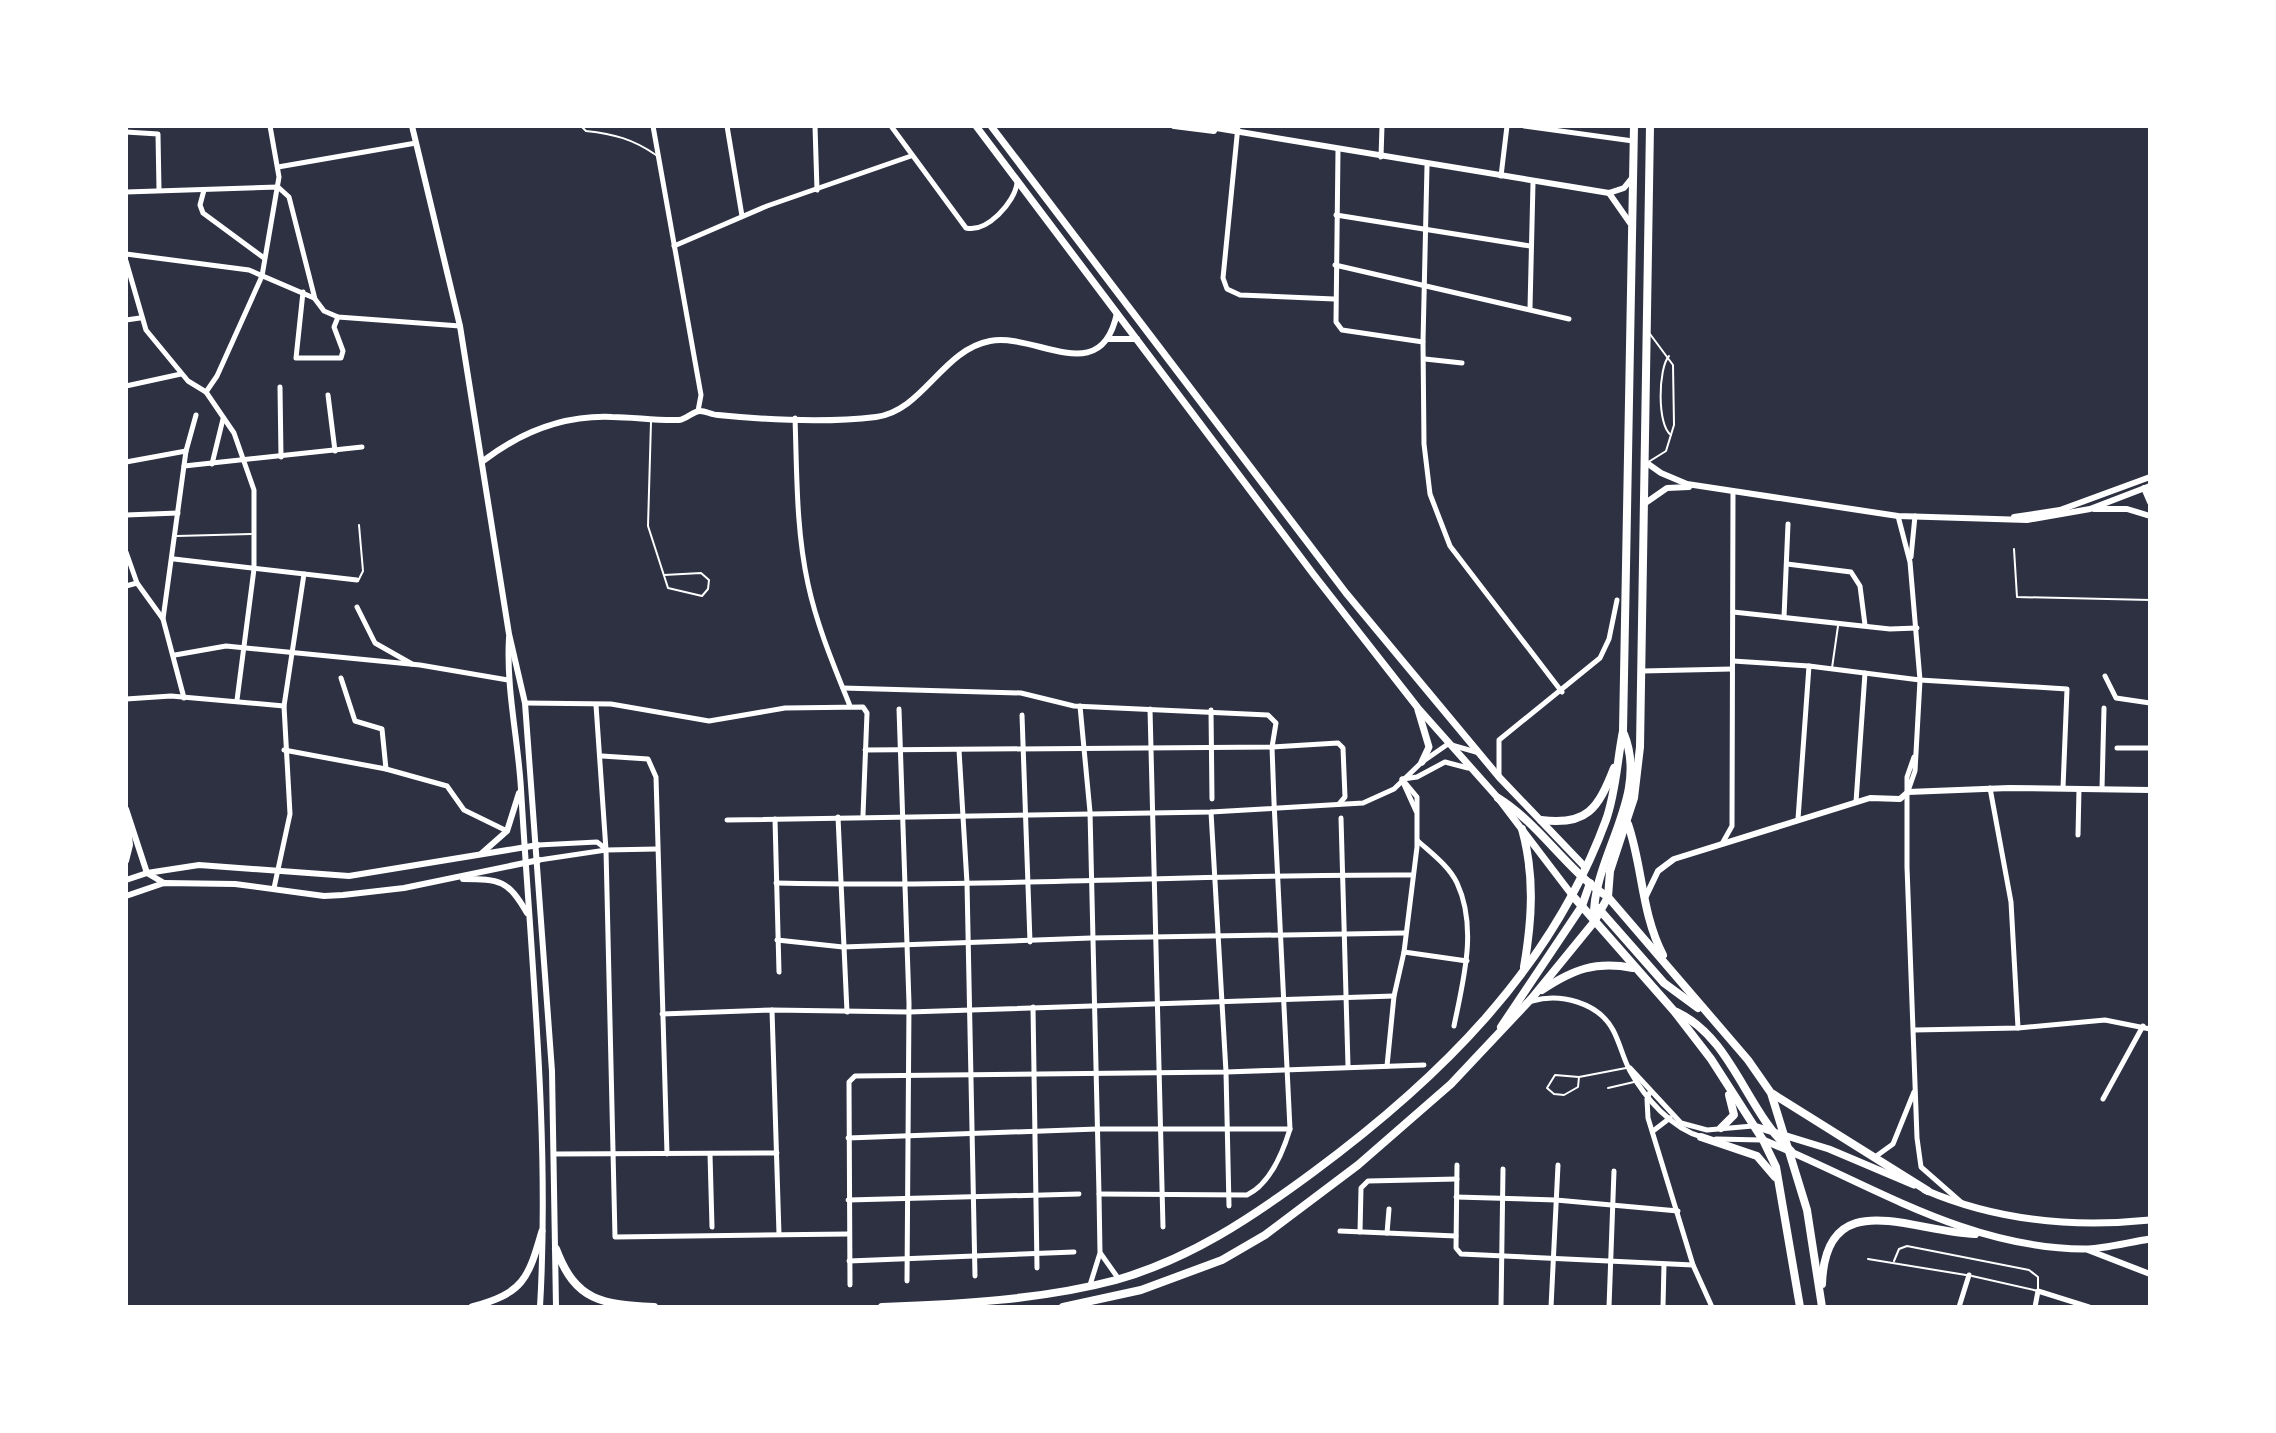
<svg xmlns="http://www.w3.org/2000/svg" width="2276" height="1433" viewBox="0 0 2276 1433" font-family="'Fira Sans',sans-serif">
	<style>
		.lines { fill: none; stroke-linecap: round; stroke-linejoin: round }
		.service { stroke: #fff; stroke-width: 2 }
		.minor { stroke: #fff; stroke-width: 5 }
		.tertiary { stroke: #fff; stroke-width: 6 }
		.secondary { stroke: #fff; stroke-width: 7 }
		.primary { stroke: #fff; stroke-width: 8 }
	</style>
	<rect width="100%" height="100%" fill="#2d3142"/>
	<g class="lines">
		<g class="service">
			<path d="M581,126l5,5c28,3 47,8 70,24"/>
			<path d="M1669,356c-11,12 -12,70 2,79"/>
			<path d="M651,422l-3,104 20,62 34,8 6,-7 1,-9 -8,-7 -37,2"/>
			<path d="M1650,461l16,-10 8,-26 -1,-60 -23,-31"/>
			<path d="M359,525l4,46 -4,8"/>
			<path d="M177,536l74,-2"/>
			<path d="M2014,549l3,48 133,3"/>
			<path d="M1832,668l6,-42"/>
			<path d="M1579,1077l-1,10 -14,8 -10,-1 -7,-6 8,-13 24,2 47,-9"/>
			<path d="M1608,1088l26,-6"/>
			<path d="M1868,1259l98,16"/>
			<path d="M1894,1261l5,-12 8,-3 122,24 9,7v14l-66,-15"/>
		</g>
		<g class="minor">
			<path d="M653,126l48,269 -3,16"/>
			<path d="M727,126l15,90"/>
			<path d="M815,126l2,64"/>
			<path d="M891,126l75,102c21,5 49,-26 51,-45"/>
			<path d="M1238,126l-15,152 4,11 13,6 94,4"/>
			<path d="M1524,126l109,15"/>
			<path d="M126,132l32,2 1,56"/>
			<path d="M1338,150l-2,172 6,8 81,12"/>
			<path d="M1381,157l1,-31"/>
			<path d="M1427,166l-4,176 1,102 6,50 20,52 112,146"/>
			<path d="M278,167l138,-24"/>
			<path d="M1501,176l6,-50"/>
			<path d="M204,190l-4,15 3,8 61,45"/>
			<path d="M126,192l152,-5 11,10 26,102 9,12 14,6 122,9"/>
			<path d="M1336,215l194,31"/>
			<path d="M674,246l93,-40 144,-50"/>
			<path d="M126,254l123,16 65,28"/>
			<path d="M126,261l20,69 42,51 18,11"/>
			<path d="M1335,265l234,54"/>
			<path d="M303,292l-7,66h45l2,-7 -9,-24 4,-10"/>
			<path d="M1530,308l3,-125"/>
			<path d="M126,320l14,-2"/>
			<path d="M1425,359l37,4"/>
			<path d="M126,386l55,-12"/>
			<path d="M280,387l1,70"/>
			<path d="M206,392l28,41 20,57v79l-17,131"/>
			<path d="M206,392l11,-16 45,-100 17,-99 -9,-51"/>
			<path d="M328,395l7,56"/>
			<path d="M795,418c2,56 1,111 13,166 9,42 26,82 42,122"/>
			<path d="M126,462l60,-11"/>
			<path d="M212,464l11,-45"/>
			<path d="M184,466l178,-19"/>
			<path d="M126,515l52,-2"/>
			<path d="M1898,516l12,46 10,118 -5,91 -7,20"/>
			<path d="M126,552l11,31 26,36 21,79"/>
			<path d="M1911,557l4,-41"/>
			<path d="M174,559l183,21"/>
			<path d="M1787,564l64,8 9,14 5,39"/>
			<path d="M126,586l11,-3"/>
			<path d="M357,607l18,36 37,21"/>
			<path d="M1733,612l157,17 27,-1"/>
			<path d="M1784,617l4,-93"/>
			<path d="M163,619l23,-168 10,-36"/>
			<path d="M175,655l51,-9 194,19 88,15"/>
			<path d="M1733,661l76,5 111,14 147,9 -4,99"/>
			<path d="M1642,671l90,-2"/>
			<path d="M2105,676l11,22 34,5"/>
			<path d="M341,678l14,43 27,8 4,40"/>
			<path d="M843,688l178,5 53,13 194,9 8,8 -4,24 2,55 16,327c-7,23 -20,55 -43,66l-148,-1"/>
			<path d="M126,699l45,-3 113,10"/>
			<path d="M525,703l86,1 98,17 76,-13 78,-1 4,6 -4,102"/>
			<path d="M596,705l10,145 9,387 233,-3"/>
			<path d="M1080,706l10,106 9,382 1,59 -10,32"/>
			<path d="M899,709l10,294 -2,278"/>
			<path d="M1150,709l13,518"/>
			<path d="M1211,710l1,89"/>
			<path d="M1022,715l8,227"/>
			<path d="M2117,748h33"/>
			<path d="M284,750l102,19 61,17 17,24 43,21"/>
			<path d="M865,750l407,-3 66,-4 5,5 2,49 -6,7"/>
			<path d="M959,750l8,133 8,393"/>
			<path d="M602,756l46,3 8,18 11,377"/>
			<path d="M1914,757l-7,20v90l10,271 4,29 41,36"/>
			<path d="M1499,776v-36l101,-82 9,-19 8,-39"/>
			<path d="M1403,779l14,-2 28,-15 23,6"/>
			<path d="M1402,780l14,31"/>
			<path d="M1990,788l21,114 7,126"/>
			<path d="M2102,789l2,-81"/>
			<path d="M1856,802l9,-129"/>
			<path d="M1211,812l15,260 3,134"/>
			<path d="M838,817l9,195"/>
			<path d="M1341,818l7,248"/>
			<path d="M775,819l4,153"/>
			<path d="M1798,819l11,-153"/>
			<path d="M727,820l484,-8 152,-9 31,-14 28,-27 26,-18 28,8"/>
			<path d="M2078,835l1,-46"/>
			<path d="M1418,841c13,12 31,25 39,42 21,45 6,98 -3,143"/>
			<path d="M1723,842l9,-16 1,-335"/>
			<path d="M538,845l59,-3 9,7"/>
			<path d="M539,860l67,-10 51,-1"/>
			<path d="M776,883c212,5 424,-9 636,-8"/>
			<path d="M274,888l16,-74 -6,-108 20,-132"/>
			<path d="M777,940l66,7 248,-9 314,-5"/>
			<path d="M1404,952l63,9"/>
			<path d="M1532,1001c28,-8 66,1 81,29 7,13 10,28 17,41 15,27 42,58 72,66"/>
			<path d="M1033,1007l4,261"/>
			<path d="M772,1010l7,224"/>
			<path d="M662,1014l110,-4 137,2 485,-16"/>
			<path d="M1914,1030l104,-2 87,-8 45,9"/>
			<path d="M1387,1066l7,-70 10,-44 13,-105v-50l-15,-18"/>
			<path d="M1630,1068l51,55 26,7 46,-4"/>
			<path d="M1650,1092l-3,7 1,19 45,147 19,42"/>
			<path d="M2103,1099l40,-73"/>
			<path d="M1653,1131l17,-13"/>
			<path d="M848,1138l249,-9h193"/>
			<path d="M1716,1139l46,1"/>
			<path d="M555,1154l222,-1"/>
			<path d="M710,1154l2,73"/>
			<path d="M1875,1157l18,-13 21,-52"/>
			<path d="M1457,1165l-1,83 5,6 232,11"/>
			<path d="M1456,1197l100,3 122,11"/>
			<path d="M848,1200l231,-6"/>
			<path d="M1340,1231l116,5"/>
			<path d="M1360,1232l1,-44 7,-7 89,-2"/>
			<path d="M1387,1233l2,-24"/>
			<path d="M1101,1254l17,24"/>
			<path d="M849,1261l225,-9"/>
			<path d="M850,1285l-1,-203 6,-6 371,-4 198,-7"/>
			<path d="M1501,1307l2,-138"/>
			<path d="M1551,1307l7,-142"/>
			<path d="M1609,1307l5,-136"/>
			<path d="M1663,1307l1,-43"/>
			<path d="M1959,1307l10,-32"/>
			<path d="M2035,1307l3,-16 51,16"/>
		</g>
		<g class="tertiary">
			<path d="M412,126l48,200 49,308 16,69 27,368 4,236"/>
			<path d="M1174,126l40,5"/>
			<path d="M1204,126l405,67 15,-5 8,-10"/>
			<path d="M1609,193l21,30"/>
			<path d="M1109,339h28"/>
			<path d="M483,461c38,-29 80,-46 129,-44 22,0 44,4 67,3 8,-1 14,-9 21,-9 6,0 12,4 18,4 50,5 108,8 158,2 47,-6 66,-67 114,-76 46,-9 111,49 127,-28"/>
			<path d="M1644,461l17,12 26,11 211,32 129,4 63,-11 60,-23"/>
			<path d="M2144,488l6,14"/>
			<path d="M1644,504l23,-16 22,-1"/>
			<path d="M2094,509h33l23,7"/>
			<path d="M2014,517l46,-7 90,-33"/>
			<path d="M509,638c-3,51 9,100 12,151 10,172 29,346 19,518"/>
			<path d="M126,809l21,64 17,10"/>
			<path d="M482,853l25,-22 12,-38"/>
			<path d="M126,861l4,-16 -2,-20"/>
			<path d="M463,879c37,0 45,1 64,34"/>
			<path d="M126,880l21,-7 52,-8 150,11 189,-31"/>
			<path d="M126,896l38,-13 71,1 89,12 19,-1 61,-7 135,-28"/>
			<path d="M1646,896l12,-25 16,-12 196,-61 30,1 8,-7 101,-4 141,2"/>
			<path d="M2088,1250l62,24"/>
		</g>
		<g class="secondary">
			<path d="M976,126l338,449 104,133 80,90 74,97"/>
			<path d="M991,126l355,467 153,184 87,91"/>
			<path d="M1418,710l11,37 -7,15"/>
			<path d="M1754,1126l75,23 85,36"/>
			<path d="M1763,1140c106,43 202,108 321,109 21,0 45,-7 66,-10"/>
			<path d="M1925,1190c72,31 147,38 225,30"/>
			<path d="M472,1307c51,-14 56,-27 70,-76"/>
		</g>
		<g class="primary">
			<path d="M1498,798c43,27 68,72 110,99l140,163 23,33 36,117 15,97"/>
			<path d="M1541,820c46,6 57,-11 73,-52"/>
			<path d="M1628,824c15,44 13,88 35,131"/>
			<path d="M1522,829c13,47 10,91 2,138"/>
			<path d="M1572,895l102,116 37,48 52,81 13,27 24,140"/>
			<path d="M1598,908l66,75 34,25"/>
			<path d="M1594,921c-3,-64 56,-123 30,-187"/>
			<path d="M1542,990c32,-21 53,-29 91,-22"/>
			<path d="M1677,1012c56,27 69,99 114,139"/>
			<path d="M1501,1027l81,-121 8,-23"/>
			<path d="M1773,1094l155,97"/>
			<path d="M1721,1128l13,-13 -5,-20"/>
			<path d="M1701,1137l56,19 18,21"/>
			<path d="M556,1249c20,53 46,55 98,58"/>
			<path d="M1822,1284c4,-101 89,-52 153,-50"/>
			<path d="M882,1307c77,-3 159,-7 234,-27 74,-21 135,-62 196,-107 126,-93 239,-203 294,-353 10,-28 11,-59 17,-89l11,-605"/>
			<path d="M1063,1307l78,-17 81,-30 43,-25 93,-70 93,-81 81,-86 62,-76 14,-25 2,-26 24,-73 6,-51 10,-621"/>
		</g>
	</g>
	<rect width="2276" height="1433" fill="none" stroke="#ffffff" stroke-width="256"/>
</svg>
